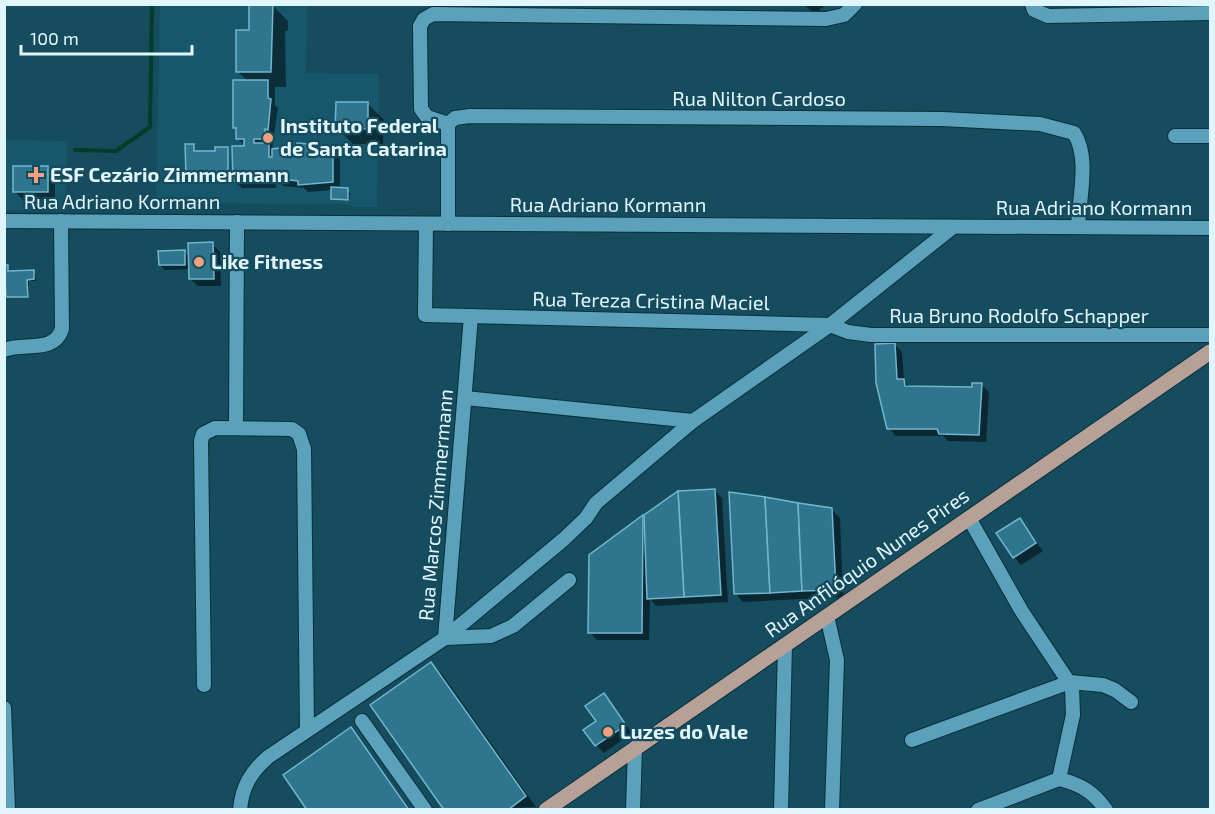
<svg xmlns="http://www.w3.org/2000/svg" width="1215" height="814" viewBox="0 0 1215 814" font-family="'Exo 2',sans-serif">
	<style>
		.built { fill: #16576c }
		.shadow { fill: #0007 }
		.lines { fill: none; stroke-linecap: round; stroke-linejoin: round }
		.stream { stroke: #043c2a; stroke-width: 4 }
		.building { fill: #2f758e; stroke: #71b6d0; stroke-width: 1.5 }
		.minor-casing { stroke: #09303d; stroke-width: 16 }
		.major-casing { stroke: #09303d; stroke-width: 17 }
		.minor { stroke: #5ca1bb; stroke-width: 14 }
		.major { stroke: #b7a196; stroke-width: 15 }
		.poi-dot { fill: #f1a17d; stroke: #154c5e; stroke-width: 2 }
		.labels { text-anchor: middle; stroke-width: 4.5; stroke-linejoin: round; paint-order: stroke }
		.street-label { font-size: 20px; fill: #e1f5fd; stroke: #154c5e }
		.poi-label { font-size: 20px; font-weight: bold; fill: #e1f5fd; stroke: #154c5e; text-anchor: start }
	</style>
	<rect width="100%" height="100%" fill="#154c5e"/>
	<g class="built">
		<path d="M160,5h147l-1,68 73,1 -2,133h-25l-2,-3 -194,-1z"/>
		<path d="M5,140l62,1 -1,69h-61z"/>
	</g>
	<g class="shadow">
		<path d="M803,4h20v4h-3v4h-7z"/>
		<path d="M272,5l16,16v10h-3l1,56h-11v18l3,3 -6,41 60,-2 8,8v34l10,3 -1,9 -15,-1 -1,-10 -25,2 -4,-4 -21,-2 -7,-8v10h-34l-8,-7 12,-34 -9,-9v-7l-3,-3 14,-47 -10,-9 13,-40z"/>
		<path d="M368,104l16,16 -1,24h-30l-16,-16z"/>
		<path d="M194,146l2,6h21l10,-4 2,32h-11l-2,-3h-27l-2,-2z"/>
		<path d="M47,168l8,7v25h-32l-8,-8z"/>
		<path d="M212,244l8,8 1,34h-23l-8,-7v-10l-25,1 -5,-5 24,-13 6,5z"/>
		<path d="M7,266l3,6 25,1 1,8h-7v17l-22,-1 -3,-30z"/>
		<path d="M894,344l8,8 2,29 7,7h62l9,-3 7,7 -3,50 -38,-1 -5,-5h-47l-7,-8z"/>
		<path d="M714,490l8,8 6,104 -72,4 -6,-7 -1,41h-52l-8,-8 1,-76 88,-64z"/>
		<path d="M832,510l8,8 3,79 -100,5 -7,-8z"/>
		<path d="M1019,520l24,31 -22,14 -7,-8z"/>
		<path d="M431,664l11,10 94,133 -90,3z"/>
		<path d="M604,695l28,38 -28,20 -8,-8z"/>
		<path d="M351,729l10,11 49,70h-101z"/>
	</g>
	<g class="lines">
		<path class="stream" d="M75,150l41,1 34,-24 2,-123"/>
	</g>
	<g class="building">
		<path d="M249,4h24l-2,68h-35v-42h13z"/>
		<path d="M233,80h35v18l3,1 -3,31 -3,-1v10h-11v4h15v14h3v-8l25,-3v-3l36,3v36l-35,3v-4l-25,-3v-7h-5v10h-35l-1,-35h12v-7h-8v-11h-3z"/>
		<path d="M336,102h32v27l-33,-1z"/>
		<path d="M185,144h9v7h21v-4h13v32h-13l-1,-4h-28z"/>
		<rect x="13" y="166" width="35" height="26"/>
		<path d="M331,187l17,1v12l-17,-1z"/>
		<path d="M213,242l1,37h-25l-1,-36z"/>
		<path d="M185,250v15h-26l-1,-14z"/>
		<path d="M4,265h4v6l26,-1v9l-7,1 1,17h-22z"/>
		<path d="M895,343l2,36h7l1,7 67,1v-4h10l-3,52 -40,-1 -2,-5h-50l-11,-46 -1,-39z"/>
		<path d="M715,489l6,106 -37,2 -6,-106z"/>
		<path d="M678,491l6,106 -37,2 -3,-84z"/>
		<path d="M729,492l36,5 5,96 -36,1z"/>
		<path d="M765,497l33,6 4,88 -32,2z"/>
		<path d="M798,503l34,5 4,82 -34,1z"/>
		<path d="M643,515l-1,118h-54l1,-78z"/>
		<path d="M1020,518l16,25 -23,15 -17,-25z"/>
		<path d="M431,662l95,134 -18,14h-64l-74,-105z"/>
		<path d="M604,693l22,32 -31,21 -12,-16 13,-9 -11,-15z"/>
		<path d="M351,727l58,83h-102l-24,-35z"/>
	</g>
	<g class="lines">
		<defs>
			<g id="minor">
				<path d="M1032,4l2,6 14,6 162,-3"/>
				<path d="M448,124l7,-6 15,-2 472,3 98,5 34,9c16,24 5,66 4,94"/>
				<path d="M448,124l-21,-7 -6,-8 -1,-83 4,-7 9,-5 393,5 18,-4 11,-11"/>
				<path d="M448,124v100"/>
				<path d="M1175,136h35"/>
				<path d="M4,221l1206,7"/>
				<path d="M426,224l-1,91 405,10 18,7 23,3h339"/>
				<path d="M4,350c20,-8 50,4 58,-21l-1,-108"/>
				<path d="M465,398l228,23"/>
				<path d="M236,427l1,-205"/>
				<path d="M969,518l52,92 51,77 1,28 -14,64 -81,31"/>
				<path d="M827,616l10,44 -5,150"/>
				<path d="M445,638l119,-99 22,-21 10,-15 97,-82 137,-96 123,-98"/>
				<path d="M445,638l46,-2 22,-10 56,-46"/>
				<path d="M204,685l-3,-244 2,-7 12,-6 77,1 7,5 5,15 3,279"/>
				<path d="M4,708l4,102"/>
				<path d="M362,721l63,89"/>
				<path d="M912,740l158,-58 33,3 12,5 16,12"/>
				<path d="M1059,779c21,5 35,13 47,31"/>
				<path d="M240,810c2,-24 11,-38 28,-53l177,-119 26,-322"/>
				<path d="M633,810l2,-62"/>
				<path d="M781,810l4,-165"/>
			</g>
			<path id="major" d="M546,810l664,-458"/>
		</defs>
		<use href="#minor" class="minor-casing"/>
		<use href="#major" class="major-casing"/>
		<use href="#minor" class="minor"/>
		<use href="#major" class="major"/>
	</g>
	<g class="poi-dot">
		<circle cx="268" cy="138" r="6"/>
		<path d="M33 166h6v6h6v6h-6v6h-6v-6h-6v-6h6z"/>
		<circle cx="199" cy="262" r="6"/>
		<circle cx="608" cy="732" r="6"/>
	</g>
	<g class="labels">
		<g class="street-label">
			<text x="759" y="106">Rua Nilton Cardoso</text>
			<text x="122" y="209">Rua Adriano Kormann</text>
			<text x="608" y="212">Rua Adriano Kormann</text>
			<text x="1094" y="215">Rua Adriano Kormann</text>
			<text transform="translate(651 301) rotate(1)" y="7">Rua Tereza Cristina Maciel</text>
			<text x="1019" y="323">Rua Bruno Rodolfo Schapper</text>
			<text transform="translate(436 505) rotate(-85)" y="7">Rua Marcos Zimmermann</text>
			<text transform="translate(867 563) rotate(-35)" y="7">Rua Anfilóquio Nunes Pires</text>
		</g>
		<g class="poi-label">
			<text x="280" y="133">Instituto Federal<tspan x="280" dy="23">de Santa Catarina</tspan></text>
			<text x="50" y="182">ESF Cezário Zimmermann</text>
			<text x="211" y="269">Like Fitness</text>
			<text x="620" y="739">Luzes do Vale</text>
		</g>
	</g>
	<rect width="1215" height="814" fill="none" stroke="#e1f5fd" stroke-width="12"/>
	<path d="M21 45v9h171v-9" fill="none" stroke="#e1f5fd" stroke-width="3"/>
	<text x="30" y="45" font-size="18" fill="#e1f5fd" stroke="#154c5e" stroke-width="4.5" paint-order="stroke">100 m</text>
</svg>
